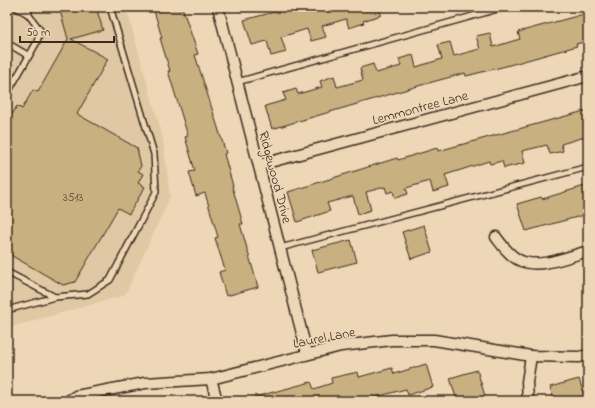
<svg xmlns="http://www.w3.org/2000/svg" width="595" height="408" viewBox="0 0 595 408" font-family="'Indie Flower',sans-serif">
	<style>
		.built { fill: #dfc8a3 }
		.building { fill: #c9b080; stroke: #3b2a1e }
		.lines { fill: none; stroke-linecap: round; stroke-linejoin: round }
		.lane-casing { stroke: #3b2a1e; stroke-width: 8 }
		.street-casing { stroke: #3b2a1e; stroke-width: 13 }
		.lane { stroke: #edd7b6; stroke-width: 5 }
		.street { stroke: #edd7b6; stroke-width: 10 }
		.labels { text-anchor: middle; stroke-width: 3.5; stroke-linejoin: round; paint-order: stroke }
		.number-label { font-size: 12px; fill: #5e4c36 }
		.street-label { font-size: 14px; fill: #3b2a1e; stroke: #edd7b6 }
	</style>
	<rect width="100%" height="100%" fill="#edd7b6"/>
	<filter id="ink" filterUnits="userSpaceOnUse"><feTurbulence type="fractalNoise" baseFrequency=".025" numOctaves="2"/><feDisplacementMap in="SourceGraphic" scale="8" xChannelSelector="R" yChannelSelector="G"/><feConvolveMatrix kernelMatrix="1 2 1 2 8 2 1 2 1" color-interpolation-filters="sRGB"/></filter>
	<g filter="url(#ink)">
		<path class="built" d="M7,7h119l37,132 7,58 -45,98 -118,33z"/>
		<g class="building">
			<path d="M59,7h37l7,23 -32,9 37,20 -31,55 60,34 4,18 -3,5 5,3 -5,9 7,4 -16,27 -11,-6 -43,74 -12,3 -56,-32v-130l10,-17 5,3 11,-19 5,2 30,-53z"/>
			<path d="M153,7h29l16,47 -3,1 31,98 -2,1 9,32h-1l11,38h-3l18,63 -32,9 -7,-24 6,-2 -10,-32 3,-1 -13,-44 -9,3 -7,-24 6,-1 -10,-34 3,-1 -20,-65h2l-10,-33h2z"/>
			<path d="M293,7h86l2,8 -18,6 1,2 -15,5 -3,-9 -24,7 4,11 -15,4 -4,-12 -26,8 5,15 -15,4 -4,-15 -15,4 -8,-25z"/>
			<path d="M588,13v28l-12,3 1,2 -71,20 -40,10 -1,-3 -40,11 -153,45 -7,-23 21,-6 -3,-7 13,-4 2,5 24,-7 -2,-6 14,-5 3,11 26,-7 -3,-12 13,-4 3,9 25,-7 -2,-7 14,-4 3,12 26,-8 -4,-14 12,-3 4,14 26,-7 -4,-13 14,-3 3,14 27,-8 -2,-7z"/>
			<path d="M588,110v26l-27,8 2,7 -13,3 -3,-9 -25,6 3,12 -21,5 -2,-7 -12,3 -1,-3 -44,14 4,12 -16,5 -3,-11 -24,7 2,6 -13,4 -2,-7 -6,2 -2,-6 -19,5 5,18 -13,4 -5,-18 -26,7 3,8 -33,11 -9,-30 109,-34 1,2 39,-12 1,3z"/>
			<path d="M588,185v29l-62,17 -9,-27 24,-7 1,2z"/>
			<path d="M424,225l8,27 -21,7 -9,-27z"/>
			<path d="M351,240l6,22 -39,10 -6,-22z"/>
			<path d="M426,364l7,23 -25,8 -2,-6 -45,12h-109l-1,-3 60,-16 3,7 18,-6 -1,-5 27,-6 1,5 33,-9 2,6z"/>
			<path d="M477,370l8,26 -16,5h-12l-7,-23z"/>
			<path d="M579,379l7,22h-32l-4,-14z"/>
		</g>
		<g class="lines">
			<defs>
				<g id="lane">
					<path d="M28,14l2,-7"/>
					<path d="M7,43l22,13"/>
					<path d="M237,82l268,-75"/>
					<path d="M7,94l30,-52 3,-12 -12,-16 -13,-7"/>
					<path d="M280,248l308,-81"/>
					<path d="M7,272l48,25 33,-3 22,-14 46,-88 -2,-38 -44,-147"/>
					<path d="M7,310l48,-13"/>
				</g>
				<g id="street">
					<path d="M218,7l89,346"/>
					<path d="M259,165l329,-89"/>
					<path d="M496,237c6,8 12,17 21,22 20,12 52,-3 71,-8"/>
					<path d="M211,379l6,22"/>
					<path d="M68,401l8,-5 69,-13 66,-4 130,-33 51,-6h42l97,16 48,1 9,-2"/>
					<path d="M528,401l-1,-19 4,-26"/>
				</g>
			</defs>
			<use href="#lane" class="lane-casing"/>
			<use href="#street" class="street-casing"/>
			<use href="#lane" class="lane"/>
			<use href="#street" class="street"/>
		</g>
	</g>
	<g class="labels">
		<g class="number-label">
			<text x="73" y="201">3513</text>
		</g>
		<g class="street-label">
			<text transform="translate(420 107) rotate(-15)" y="5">Lemmontree Lane</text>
			<text transform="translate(276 177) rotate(75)" y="5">Ridgewood Drive</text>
			<text transform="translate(324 337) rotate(-11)" y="5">Laurel Lane</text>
		</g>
	</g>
	<rect width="595" height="408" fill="none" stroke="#edd7b6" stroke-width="24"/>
	<rect x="12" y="12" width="571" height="384" fill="none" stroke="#3b2a1e" stroke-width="1.5" filter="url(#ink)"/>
	<path d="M20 36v6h94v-6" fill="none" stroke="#3b2a1e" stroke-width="2"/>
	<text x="26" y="36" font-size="12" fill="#3b2a1e" stroke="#edd7b6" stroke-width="3" paint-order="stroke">50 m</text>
</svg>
